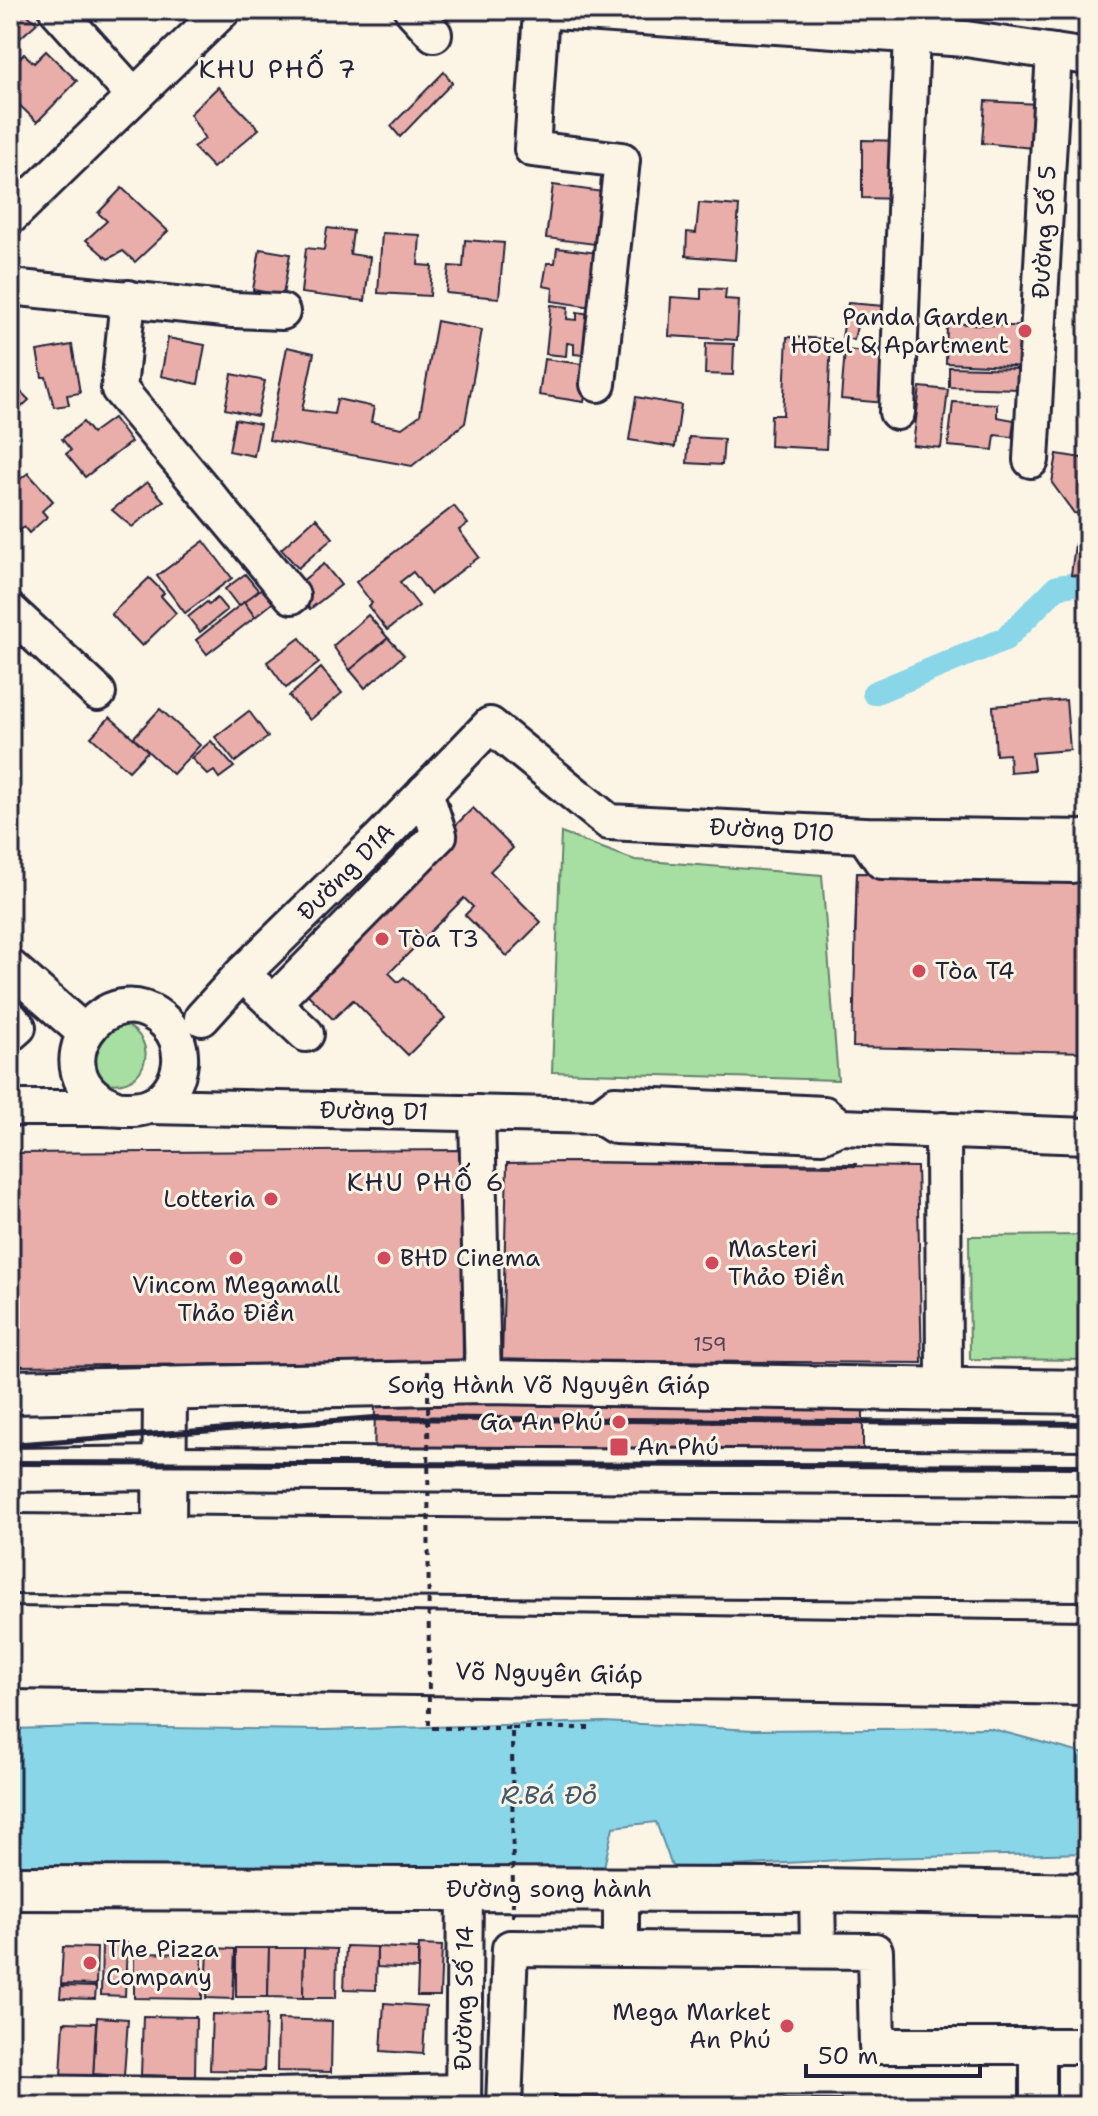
<svg xmlns="http://www.w3.org/2000/svg" width="1098" height="2116" viewBox="0 0 1098 2116" font-family="'Shantell Sans',sans-serif">
	<style>
		.green { fill: #a7dea1; stroke: #64806e; stroke-width: 2 }
		.water { fill: #89d6e8; stroke: #608ea3; stroke-width: 2 }
		.lines { fill: none; stroke-linecap: round; stroke-linejoin: round }
		.canal { stroke: #89d6e8; stroke-width: 24 }
		.building { fill: #e9aea9; stroke: #22223b; stroke-width: 2 }
		.minor-casing { stroke: #22223b; stroke-width: 40 }
		.major-casing { stroke: #22223b; stroke-width: 48 }
		.highway-casing { stroke: #22223b; stroke-width: 50 }
		.path { stroke: #22223b; stroke-width: 4; stroke-dasharray: 6 6; stroke-linecap: butt }
		.minor { stroke: #fcf5e5; stroke-width: 34 }
		.major { stroke: #fcf5e5; stroke-width: 42 }
		.highway { stroke: #fcf5e5; stroke-width: 44 }
		.rail { stroke: #22223b; stroke-width: 6 }
		.path-bridge { stroke: #22223b; stroke-width: 4; stroke-dasharray: 6 6; stroke-linecap: butt }
		.poi-dot { fill: #d1495b; stroke: #fcf5e5; stroke-width: 3 }
		.labels { text-anchor: middle; stroke-width: 6; stroke-linejoin: round; paint-order: stroke }
		.number-label { font-size: 20px; fill: #544556 }
		.street-label { font-size: 24px; fill: #22223b; stroke: #fcf5e5 }
		.poi-label { font-size: 24px; fill: #22223b; stroke: #fcf5e5; text-anchor: start }
		.neighbourhood-label { font-size: 26px; letter-spacing: 2px; fill: #22223b; stroke: #fcf5e5 }
		.water-label { font-size: 26px; font-style: italic; fill: #41586f; stroke: #fcf5e5 }
	</style>
	<rect width="100%" height="100%" fill="#fcf5e5"/>
	<filter id="ink" filterUnits="userSpaceOnUse"><feTurbulence type="fractalNoise" baseFrequency=".0125" numOctaves="2"/><feDisplacementMap in="SourceGraphic" scale="16" xChannelSelector="R" yChannelSelector="G"/><feConvolveMatrix kernelMatrix="1 2 1 2 8 2 1 2 1" color-interpolation-filters="sRGB"/></filter>
	<g filter="url(#ink)">
		<g class="green">
			<path d="M561,833l74,27 187,15 16,205 -286,-8z"/>
			<path d="M121,1023c46,17 21,78 -24,56l-11,-38z"/>
			<path d="M1088,1235v125l-118,-1 -1,-123z"/>
		</g>
		<path class="water" d="M604,1722l150,8 235,-2 99,27v98l-210,5 -205,11 -17,-47 -43,5 -9,40h-594v-138l75,-2 239,3z"/>
		<g class="lines">
			<path class="canal" d="M874,693l131,-54 52,-52 31,-5"/>
		</g>
		<g class="building">
			<path d="M10,10l6,5 6,-5 15,13 -27,24z"/>
			<path d="M46,51l31,30 -40,41 -27,-26v-28l14,-14 10,9z"/>
			<path d="M444,72l8,11 -52,54 -9,-11z"/>
			<path d="M218,87l41,42 -46,39 -20,-21 12,-8 -15,-25z"/>
			<path d="M985,101l52,3 -4,44 -51,-5z"/>
			<path d="M862,140l41,1 -1,58 -40,-1z"/>
			<path d="M553,185l57,8 -7,52 -57,-7z"/>
			<path d="M122,188l46,43 -33,31 -12,-11 -15,8 -22,-19 21,-19 -9,-8z"/>
			<path d="M1083,196l5,1v42l-10,-1z"/>
			<path d="M699,203l40,3 -4,54 -49,-4 1,-24 9,1z"/>
			<path d="M327,228l26,3 -3,23 20,3 -5,44 -64,-8 5,-45 18,2z"/>
			<path d="M382,233l38,2 -2,30 14,1 -2,30 -52,-3z"/>
			<path d="M465,240l39,3 -5,55 -53,-5 3,-27 14,1z"/>
			<path d="M557,248l50,6 -8,54 -47,-7 1,-13 -10,-2 4,-23h8z"/>
			<path d="M260,249l30,5 -7,41 -30,-5z"/>
			<path d="M701,288l25,1 -1,10 14,1 -2,40 -68,-4 2,-39 30,2z"/>
			<path d="M848,303l48,4 -3,17 -35,-3 -4,19 -12,-3z"/>
			<path d="M551,305l17,2 -1,12 10,1v-8l20,3 -4,41 -19,-2v-10l-7,-1 -1,13 -20,-2z"/>
			<path d="M437,321l45,9 -17,93 -53,43 -143,-26 18,-93 27,6 -12,57 32,4 3,-15 37,8 -3,15 31,6 18,-13z"/>
			<path d="M947,323l85,4 -2,40 -84,-4z"/>
			<path d="M787,337l44,2 -5,110 -56,-3 1,-31h12z"/>
			<path d="M168,338l37,7 -7,39 -37,-8z"/>
			<path d="M706,343l28,1 -1,31 -28,-1z"/>
			<path d="M72,345l8,48 -13,2 2,10 -15,2 -8,-30h-4l-5,-26z"/>
			<path d="M845,350l44,4 -4,49 -44,-4z"/>
			<path d="M544,359l46,6 -6,37 -45,-7z"/>
			<path d="M949,367l72,2 -1,20 -71,-2z"/>
			<path d="M232,374l33,7 -8,35 -32,-7z"/>
			<path d="M10,381l19,19 -12,11 -7,-8z"/>
			<path d="M920,387l28,3 -7,58 -28,-3z"/>
			<path d="M636,397l45,8 -6,42 -46,-7z"/>
			<path d="M953,402l44,2v13l17,3 -2,17 -17,-2 -2,15 -45,-4z"/>
			<path d="M113,418l18,24 -46,35 -19,-23 5,-4 -9,-11 21,-17 9,11z"/>
			<path d="M235,419l25,5 -6,32 -25,-5z"/>
			<path d="M689,437l35,2 -2,26 -35,-2z"/>
			<path d="M1057,454l31,5v56l-14,-2 -22,-30z"/>
			<path d="M28,473l25,28 -11,10 5,6 -18,16 -5,-6 -14,12v-61l5,5z"/>
			<path d="M147,482l17,19 -32,26 -20,-17z"/>
			<path d="M454,506l14,18 -9,6 20,27 -49,37 -17,-22 -13,10 19,24 -32,24 -19,-24 4,-3 -16,-21z"/>
			<path d="M316,518l17,20 -35,30 -17,-19z"/>
			<path d="M204,541l28,37 -47,35 -28,-37z"/>
			<path d="M1075,544l13,1v32l-17,-2z"/>
			<path d="M324,564l17,21 -31,24 -17,-21z"/>
			<path d="M245,574l14,17 -20,16 -14,-18z"/>
			<path d="M149,578l15,15 -3,3 15,17 -34,33 -31,-32z"/>
			<path d="M269,583l11,14 -25,20 -11,-15z"/>
			<path d="M217,598l10,12 -27,22 -12,-15 19,-15 2,3z"/>
			<path d="M244,602l11,15 -48,37 -11,-14z"/>
			<path d="M368,615l20,23 -38,32 -17,-24z"/>
			<path d="M300,638l19,25 -33,25 -19,-26z"/>
			<path d="M388,638l16,17 -39,33 -15,-18z"/>
			<path d="M321,668l21,25 -32,27 -21,-24z"/>
			<path d="M1066,700l4,50 -38,3 2,17 -24,2 -1,-18 -13,1 -3,-49z"/>
			<path d="M1088,701v69h-4l-4,-68z"/>
			<path d="M160,709l40,36 -27,29 -40,-36z"/>
			<path d="M249,711l19,26 -33,25 -20,-25z"/>
			<path d="M110,717l38,34 -19,20 -38,-34z"/>
			<path d="M211,741l23,26 -15,11 -5,-7 -6,4 -17,-17z"/>
			<path d="M473,808l40,40 -23,23 51,51 -34,34 -42,-41 8,-8 -9,-9 -75,75 9,9 6,-5 41,41 -37,37 -55,-55 -20,19 -36,-35z"/>
			<path d="M857,873l231,6v131l-55,-1 1,-68h12l1,-13 -108,-3v14h9l-2,64 -55,-2 2,-65 -38,-1z"/>
			<path d="M857,873l231,6v173l-235,-5z"/>
			<path d="M461,1150l2,212 -453,4v-213z"/>
			<path d="M564,1162l292,2v8l20,1 -1,21 -22,-2 -1,28 -25,-1v13l11,14 12,-10 61,73 -26,21 -9,-11 -30,24 -26,-31 10,-9 -58,-68 -116,-3 -62,81 10,8 -15,19 -27,-20 -12,16 -26,-20 20,-26 -5,-4 35,-46 10,8 14,-19h-24v-30h-30v-31h20z"/>
			<path d="M564,1162l353,5 5,196 -420,-3 5,-197z"/>
			<path d="M375,1402l488,2v74l-489,-3z"/>
			<path d="M102,1942l25,1 -2,53 -24,-1z"/>
			<path d="M419,1945l23,1 -2,50h-23z"/>
			<path d="M346,1946l31,1 -1,43 -32,-1z"/>
			<path d="M63,1947l34,1 -1,37 -35,-1z"/>
			<path d="M377,1947l41,2v20l-41,-2z"/>
			<path d="M208,1948l27,1 -2,50 -27,-1z"/>
			<path d="M236,1948h33l-1,49h-32z"/>
			<path d="M269,1948h35l-1,50 -35,-1z"/>
			<path d="M304,1948l33,1 -1,49h-33z"/>
			<path d="M134,1953l68,1v45l-68,-1z"/>
			<path d="M61,1986l35,1 -1,12 -35,-1z"/>
			<path d="M384,2003l42,3 -3,48 -42,-3z"/>
			<path d="M212,2014l54,1 -2,56 -54,-1z"/>
			<path d="M143,2016l53,1 -1,60 -54,-2z"/>
			<path d="M97,2017l31,2 -4,57 -31,-2z"/>
			<path d="M278,2019l54,2 -1,51 -54,-1z"/>
			<path d="M64,2022l32,1 -3,55 -32,-2z"/>
			<path d="M554,2096l416,6v4h-416z"/>
		</g>
		<g class="lines">
			<defs>
				<g id="minor">
					<path d="M57,10l77,86"/>
					<path d="M412,10l22,24"/>
					<path d="M540,10l426,29 122,18"/>
					<path d="M541,11l-9,138 90,11 -24,224"/>
					<path d="M10,217l213,-207"/>
					<path d="M10,287l224,23 48,2"/>
					<path d="M128,298l-9,91 173,207"/>
					<path d="M897,412l15,-377"/>
					<path d="M1031,460l23,-408"/>
					<path d="M10,611l88,82"/>
					<path d="M864,835l18,26 190,4 16,-24"/>
					<path d="M10,967l74,65"/>
					<path d="M257,988l49,46"/>
					<path d="M273,1003l166,-168 -14,-43"/>
					<path d="M10,1018l8,9 -8,7"/>
					<path d="M202,1018l40,-44 137,-134 111,-115 119,97 255,13 224,3"/>
					<path d="M149,1106l450,10"/>
					<path d="M10,1108c31,0 61,0 92,0 16,0 34,4 49,-3 16,-7 28,-25 29,-43 1,-15 -4,-29 -14,-39 -58,-58 -137,52 -50,85"/>
					<path d="M477,1113l6,269"/>
					<path d="M840,1127l-16,-13 -209,-10 -16,12 16,10 207,9 18,-8 248,9"/>
					<path d="M943,1130l1,259"/>
					<path d="M621,1890v59"/>
					<path d="M817,1890l1,60"/>
					<path d="M1038,2045v61"/>
					<path d="M10,2093l261,3 192,-4"/>
					<path d="M463,2106l2,-217"/>
					<path d="M504,2106l6,-158 365,3 2,95h211"/>
				</g>
				<g id="major">
					<path d="M10,1392l473,-10 605,10"/>
					<path d="M10,1470l155,-2 923,5"/>
					<path d="M164,1539l1,-151"/>
					<path d="M10,1888l807,2 271,5"/>
				</g>
				<g id="highway">
					<path d="M10,1537l1078,10"/>
					<path d="M10,1571l1078,7"/>
					<path d="M10,1630l1078,14"/>
					<path d="M10,1666l1078,16"/>
				</g>
			</defs>
			<use href="#minor" class="minor-casing"/>
			<use href="#major" class="major-casing"/>
			<use href="#highway" class="highway-casing"/>
			<path class="path" d="M512,1728h77"/>
			<use href="#minor" class="minor"/>
			<use href="#major" class="major"/>
			<use href="#highway" class="highway"/>
			<g class="rail">
				<path d="M10,1445l365,-27 713,6"/>
				<path d="M10,1463l1078,3"/>
			</g>
			<path class="path-bridge" d="M428,1371l1,357h83l1,189"/>
		</g>
	</g>
	<g class="poi-dot">
		<circle cx="1025" cy="331" r="8"/>
		<circle cx="382" cy="939" r="8"/>
		<circle cx="919" cy="971" r="8"/>
		<circle cx="271" cy="1199" r="8"/>
		<circle cx="236" cy="1258" r="8"/>
		<circle cx="384" cy="1258" r="8"/>
		<circle cx="712" cy="1263" r="8"/>
		<circle cx="619" cy="1422" r="8"/>
		<rect x="609" y="1437" width="20" height="20" rx="4"/>
		<circle cx="90" cy="1963" r="8"/>
		<circle cx="787" cy="2026" r="8"/>
	</g>
	<g class="labels">
		<g class="number-label">
			<text x="710" y="1351">159</text>
		</g>
		<g class="street-label">
			<text transform="translate(1044 232) rotate(-87)" y="8">Đường Số 5</text>
			<text transform="translate(772 830) rotate(3)" y="8">Đường D10</text>
			<text transform="translate(346 872) rotate(-45)" y="8">Đường D1A</text>
			<text transform="translate(374 1111) rotate(1)" y="8">Đường D1</text>
			<text x="549" y="1393">Song Hành Võ Nguyên Giáp</text>
			<text transform="translate(549 1673) rotate(1)" y="8">Võ Nguyên Giáp</text>
			<text x="549" y="1897">Đường song hành</text>
			<text transform="translate(464 1998) rotate(-89)" y="8">Đường Số 14</text>
		</g>
		<g class="poi-label">
			<text x="1009" y="325" text-anchor="end">Panda Garden<tspan x="1009" dy="28">Hotel &amp; Apartment</tspan></text>
			<text x="398" y="947">Tòa T3</text>
			<text x="935" y="979">Tòa T4</text>
			<text x="255" y="1207" text-anchor="end">Lotteria</text>
			<text x="728" y="1257">Masteri<tspan x="728" dy="28">Thảo Điền</tspan></text>
			<text x="400" y="1266">BHD Cinema</text>
			<text x="236" y="1293" text-anchor="middle">Vincom Megamall<tspan x="236" dy="28">Thảo Điền</tspan></text>
			<text x="603" y="1430" text-anchor="end">Ga An Phú</text>
			<text x="637" y="1455">An Phú</text>
			<text x="106" y="1957">The Pizza<tspan x="106" dy="28">Company</tspan></text>
			<text x="771" y="2020" text-anchor="end">Mega Market<tspan x="771" dy="28">An Phú</tspan></text>
		</g>
		<g class="neighbourhood-label">
			<text x="278" y="78">KHU PHỐ 7</text>
			<text x="426" y="1191">KHU PHỐ 6</text>
		</g>
		<g class="water-label">
			<text x="549" y="1804">R.Bá Đỏ</text>
		</g>
	</g>
	<rect width="1098" height="2116" fill="none" stroke="#fcf5e5" stroke-width="40"/>
	<rect x="20" y="20" width="1058" height="2076" fill="none" stroke="#22223b" stroke-width="3" filter="url(#ink)"/>
	<path d="M806 2064v12h174v-12" fill="none" stroke="#22223b" stroke-width="4"/>
	<text x="818" y="2064" font-size="24" fill="#22223b" stroke="#fcf5e5" stroke-width="6" paint-order="stroke">50 m</text>
</svg>
